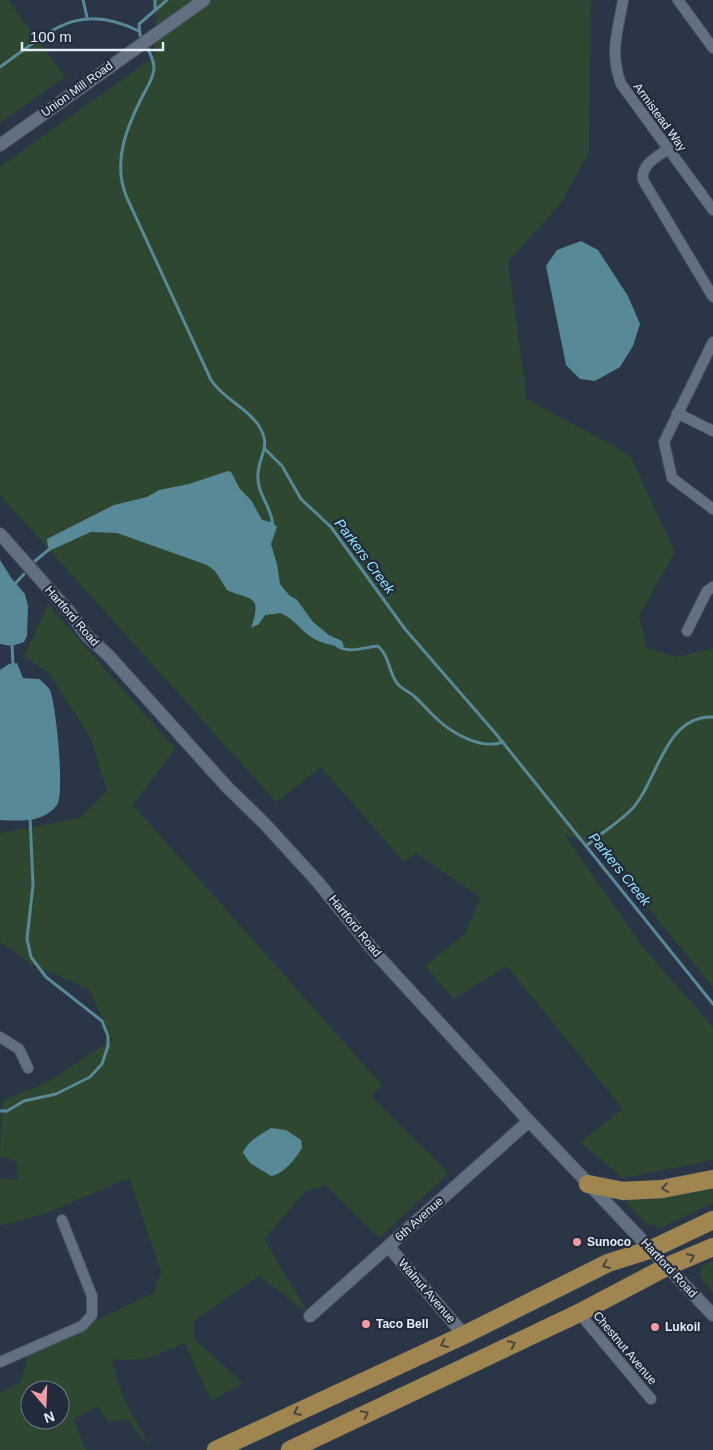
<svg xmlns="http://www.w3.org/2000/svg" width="713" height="1450" viewBox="0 0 713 1450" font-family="Helvetica,sans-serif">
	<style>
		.green { fill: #2d4731; fill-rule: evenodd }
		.water { fill: #578996 }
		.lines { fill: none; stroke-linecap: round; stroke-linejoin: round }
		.stream { stroke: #578996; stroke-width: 3 }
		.minor-casing { stroke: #4a5360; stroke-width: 12 }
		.tertiary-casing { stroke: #4a5360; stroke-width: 14 }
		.trunk-casing { stroke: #4a5360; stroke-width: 19 }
		.minor { stroke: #637082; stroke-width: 10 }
		.tertiary { stroke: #637082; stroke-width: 12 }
		.trunk { stroke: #a0864e; stroke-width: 18 }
		.oneway { stroke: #474641 }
		.poi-dot { fill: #f49aa3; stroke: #212b3b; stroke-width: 2 }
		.labels { text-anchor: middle; stroke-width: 4.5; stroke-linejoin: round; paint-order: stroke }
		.street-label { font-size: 12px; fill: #e5edf7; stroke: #212b3b }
		.poi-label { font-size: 12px; font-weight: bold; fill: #e5edf7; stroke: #212b3b; text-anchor: start }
		.water-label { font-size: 14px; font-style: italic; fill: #94e8ff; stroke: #212b3b }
	</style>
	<rect width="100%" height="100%" fill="#2a3545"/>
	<g class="green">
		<path d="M0,0h8l57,77 -65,46z"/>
		<path d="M157,0h434l-2,152 -28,51 -53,59 19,137 103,56 45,97 -36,64 8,32 29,9 37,-9v339l-111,-136 -38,-17 81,116 68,77v133l-90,18 -43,-36 43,-33 -116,-143 -53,33 -29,-33 41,-33 14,-36 -64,-44 -12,9 -83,-95 -45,35 -276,-307v-328l154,-110z"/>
		<path d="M48,604l127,145 -42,56 249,280 -11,11 78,77 -70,65 -54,-53 -20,7 -41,47 44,74 -49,-37 -65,45v18l49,44 -32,18 -26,-58 -39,16 -34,1 10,35 30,55 -25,-31 -18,3 -11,-15 -25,12 13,31h-86v-58l21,-10 7,-29 125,-60 8,-21 -32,-94 -85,36 -44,12v-48l18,2 -1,-18 -17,-6 2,-55 45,-19 65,-42 -23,-51 -56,-24 -33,-23v-109l80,-15 27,-27 -16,-52 -41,-65 -26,-18zM30,1390h30v30h-30z"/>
		<path d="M713,1184v19l-55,26 -5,-5 -4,2 -22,-23 2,-3z"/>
		<path d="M713,1261v31l-12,-14v-11z"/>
	</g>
	<g class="water">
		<path d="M581,241l17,9 30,46 12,28 -7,22 -13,21 -25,14 -15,-2 -14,-14 -20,-99 11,-16z"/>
		<path d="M228,471l3,1 9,17 11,11 11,20 9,2 6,5 -6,17 6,20 3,20 9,11 8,5 16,22 16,13 13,6 2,6c-5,1 -7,-1 -12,-2 -28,-5 -31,-22 -51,-32l-16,2 -6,9 -8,4c12,-35 -1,-27 -24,-38l-12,-19 -8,-6 -90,-32 -26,-1 -40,18 -3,-3 -1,-8 67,-34 33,-8 12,-7 30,-6z"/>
		<path d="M0,560l12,19 13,15 3,12 -1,30 -3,6 -12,4 -12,-2z"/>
		<path d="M17,663l6,15 16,1c4,3 8,7 11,11 6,14 15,104 7,115 -14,18 -37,16 -57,15v-150l9,-6z"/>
		<path d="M271,1128l15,2 15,10 1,8c-7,11 -18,26 -31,28l-21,-13 -7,-10c2,-10 19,-20 28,-25z"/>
	</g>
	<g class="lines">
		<g class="stream">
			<path d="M83,0l4,17"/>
			<path d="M155,9v-9"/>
			<path d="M143,41l-3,-6 -1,-11 28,-24"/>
			<path d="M146,46c4,7 8,14 8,22 0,10 -8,21 -12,29 -16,32 -30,66 -15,101l84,182c12,19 36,27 48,46 13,21 0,28 -1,48 -2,19 14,33 15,52"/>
			<path d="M0,67c49,-34 76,-67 139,-36"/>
			<path d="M265,449l17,17 19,33 30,28 74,102 91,105 217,270"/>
			<path d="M35,561l17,-14"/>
			<path d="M13,586l11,-12"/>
			<path d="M12,643l1,23"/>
			<path d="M337,646c13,8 27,1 41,0 12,11 10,25 19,37 4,6 13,9 18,14 8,7 14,15 22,22 16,15 45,31 66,23"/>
			<path d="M586,846c14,-12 32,-23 45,-36 27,-28 33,-95 82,-93"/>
			<path d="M0,1111h7l17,-10 32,-7 34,-17 12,-13 6,-18v-10l-6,-15 -56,-44 -15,-20 -4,-18 6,-54 -3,-68"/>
		</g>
		<defs>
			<g id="minor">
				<path d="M623,0c-5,32 -14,51 -2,84l92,126"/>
				<path d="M678,0l35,48"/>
				<path d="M668,149c-11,8 -27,15 -25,31l70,117"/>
				<path d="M713,342l-49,100 8,36 41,31"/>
				<path d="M677,413l36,18"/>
				<path d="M687,631l20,-40 6,-4"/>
				<path d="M0,1037l19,12 9,19"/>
				<path d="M579,1313l72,86"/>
				<path d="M0,1362l82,-36 10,-11v-19l-30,-76"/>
			</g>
			<g id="tertiary">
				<path d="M0,145l204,-145"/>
				<path d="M0,534l72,81 15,21 21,19 119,132 37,36 53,58 62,76 150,164 184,194"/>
				<path d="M389,1247l75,88"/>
				<path d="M310,1316l219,-195"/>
			</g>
			<g id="trunk">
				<path d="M588,1184l35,7 39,-2 51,-10"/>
				<path d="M216,1450l248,-115 144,-72 44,-14 61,-29"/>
				<path d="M290,1450l289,-137 89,-47 45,-19"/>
			</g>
		</defs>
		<use href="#minor" class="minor-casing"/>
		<use href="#tertiary" class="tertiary-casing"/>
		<use href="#trunk" class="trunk-casing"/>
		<use href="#minor" class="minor"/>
		<use href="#tertiary" class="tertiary"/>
		<use href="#trunk" class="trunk"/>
	</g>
	<defs><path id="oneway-chevron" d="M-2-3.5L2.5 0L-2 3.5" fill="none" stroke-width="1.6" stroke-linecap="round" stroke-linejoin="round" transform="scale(1.25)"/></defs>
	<g class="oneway">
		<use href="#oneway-chevron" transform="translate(665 1188) rotate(171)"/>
		<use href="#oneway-chevron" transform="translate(691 1257) rotate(-23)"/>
		<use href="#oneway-chevron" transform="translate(606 1265) rotate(157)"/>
		<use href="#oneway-chevron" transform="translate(444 1344) rotate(155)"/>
		<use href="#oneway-chevron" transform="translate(512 1344) rotate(-26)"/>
		<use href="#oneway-chevron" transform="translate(297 1412) rotate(156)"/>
		<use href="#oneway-chevron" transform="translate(365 1414) rotate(-26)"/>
	</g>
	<g class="poi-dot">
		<circle cx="577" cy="1242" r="5"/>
		<circle cx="366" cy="1324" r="5"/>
		<circle cx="655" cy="1327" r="5"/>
	</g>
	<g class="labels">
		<g class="street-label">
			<text transform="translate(77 89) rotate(-36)" y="4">Union Mill Road</text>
			<text transform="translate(660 117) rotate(54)" y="4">Armistead Way</text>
			<text transform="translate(72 616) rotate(49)" y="4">Hartford Road</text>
			<text transform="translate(355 926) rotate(51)" y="4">Hartford Road</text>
			<text transform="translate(419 1219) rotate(-42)" y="4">6th Avenue</text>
			<text transform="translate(669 1268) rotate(47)" y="4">Hartford Road</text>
			<text transform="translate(427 1291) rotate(49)" y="4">Walnut Avenue</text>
			<text transform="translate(625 1348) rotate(50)" y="4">Chestnut Avenue</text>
		</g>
		<g class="poi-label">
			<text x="587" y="1246">Sunoco</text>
			<text x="376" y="1328">Taco Bell</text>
			<text x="665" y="1331">Lukoil</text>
		</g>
		<g class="water-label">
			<text transform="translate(365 556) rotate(53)" y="5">Parkers Creek</text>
			<text transform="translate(620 869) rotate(51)" y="5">Parkers Creek</text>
		</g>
	</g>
	<g transform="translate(45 1405) rotate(161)"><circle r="24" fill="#212b3b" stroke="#6f7986"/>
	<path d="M0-4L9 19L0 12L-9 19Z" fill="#f49aa3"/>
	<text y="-8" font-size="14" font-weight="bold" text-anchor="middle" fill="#e5edf7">N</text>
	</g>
	<path d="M22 42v8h141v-8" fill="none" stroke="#e5edf7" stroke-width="2.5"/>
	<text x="30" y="42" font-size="15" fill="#e5edf7" stroke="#212b3b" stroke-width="4" paint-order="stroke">100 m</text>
</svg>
